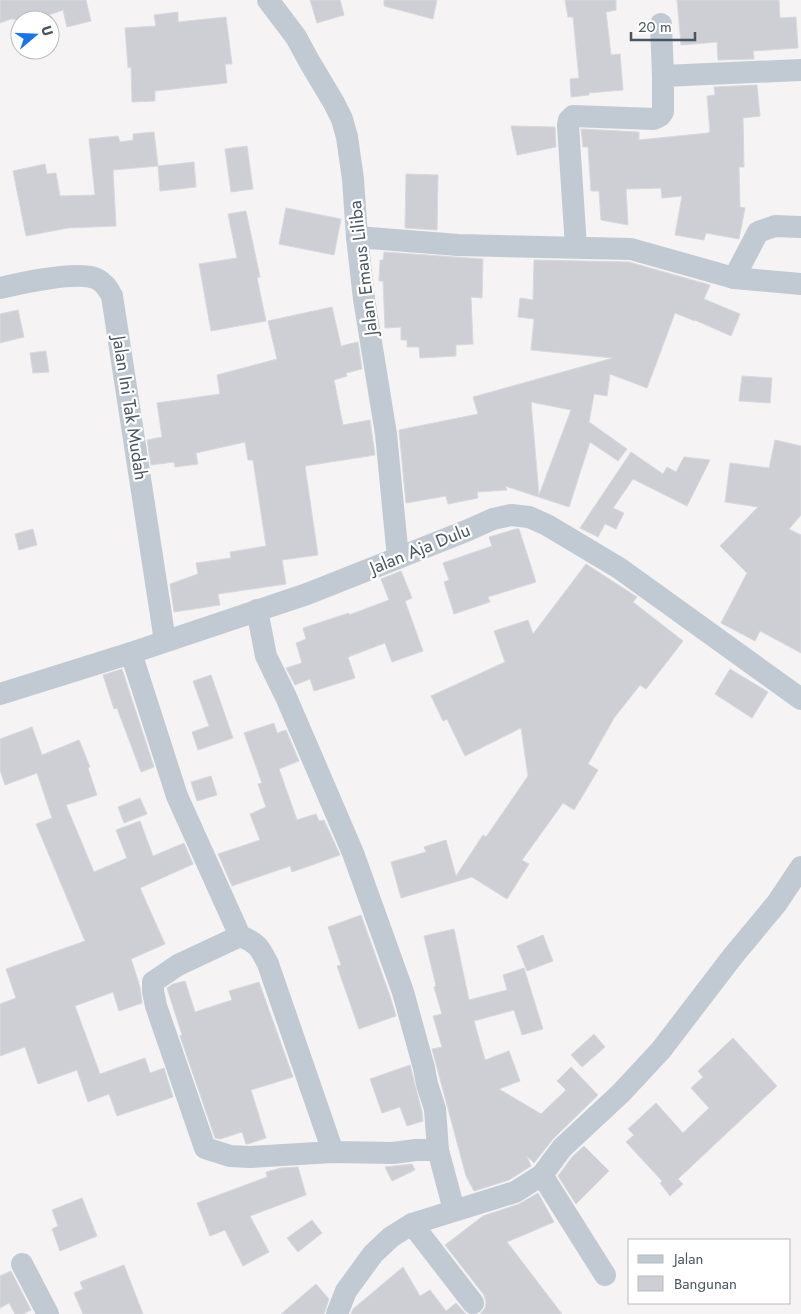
<svg xmlns="http://www.w3.org/2000/svg" width="801" height="1314" viewBox="0 0 801 1314" font-family="Jost,sans-serif">
	<style>
		.building { fill: #cdcfd5; stroke: #d7d9de; fill-rule: evenodd }
		.lines { fill: none; stroke-linecap: round; stroke-linejoin: round }
		.minor { stroke: #c1cad2; stroke-width: 22 }
		.labels { text-anchor: middle; stroke-width: 4.5; stroke-linejoin: round; paint-order: stroke }
		.street-label { font-size: 18px; fill: #4a5661; stroke: #fff }
	</style>
	<rect width="100%" height="100%" fill="#f5f3f3"/>
	<g class="building">
		<path d="M0,0h86l5,21 -24,6 -4,-17 -29,10 -23,-1 -11,4z"/>
		<path d="M310,0h30l4,15 -27,8z"/>
		<path d="M384,0h53l-4,19 -49,-13z"/>
		<path d="M565,0h51v10l-10,2 5,43 9,-1 3,36 -34,3v2l-18,2 -1,-18 9,-1 -6,-61h-5z"/>
		<path d="M677,0h102l1,18 16,-1 2,31 -45,3 1,8 -36,1 -1,-18 -36,3z"/>
		<path d="M178,12v10l48,-5 6,47h-7l2,19 -72,8v10l-23,1 -1,-35 -3,1 -3,-40 31,-2 -2,-11z"/>
		<path d="M757,85l3,31 -17,2 1,49h-5l1,40 5,1 -6,31 -33,-6 -2,7 -29,-5 7,-39 -20,2 -1,-10 -35,1 2,36 -27,-5 -2,-29h-8l-3,-44h-5l-2,-18 58,3v8l69,-7 2,-1 -3,-36 8,-1 -1,-8z"/>
		<path d="M511,126l44,1 1,20 -39,8z"/>
		<path d="M154,132l4,34 -45,4 3,56 -48,2 -42,8 -13,-65 32,-7 2,10 9,-1 4,23 35,-1 -6,-56 29,-3 2,6 13,-2v-6z"/>
		<path d="M247,146l6,43 -22,3 -6,-43z"/>
		<path d="M194,162l2,25 -36,4 -2,-25z"/>
		<path d="M406,174l32,1 -1,55 -32,-2z"/>
		<path d="M286,208l55,11 -7,36 -55,-11z"/>
		<path d="M246,211l14,66 -3,1 9,43 -55,10 -12,-67 38,-6 -9,-44z"/>
		<path d="M384,252l99,7 -1,39 -11,-1 2,47 -17,1v11l-36,2 -1,-11h-12v-7h-6v-13l-16,1 -2,-47h-4l1,-21h3z"/>
		<path d="M534,260l95,2 81,23 -6,14 36,15 -9,22 -36,-16v1l-20,-8 -28,75 -37,-14 -3,22 -13,-2 -5,28 38,27 -9,12 -28,-19 -21,65 -64,-21 2,4 -30,2 1,6 -30,6 -2,-8 -40,7 -7,-73 79,-16 -5,-17 140,-39 -82,-8 3,-31 -16,-2 2,-19 13,2zM531,402l40,8 -32,85z"/>
		<path d="M332,307l9,39 17,-4 4,27 -16,4 1,3 -13,4 9,45 27,-5 5,35 -70,11 13,89 -36,5 4,24 -68,10 2,11 -46,7 -4,-28 28,-10 -2,-11 35,-5 -1,-6 36,-6 -13,-86h-5l-3,-18 -49,11 2,11 -23,3 -1,-5 -23,3 -4,-25 15,-3 -5,-34 63,-9 -3,-19 60,-16 -9,-38z"/>
		<path d="M18,310l6,27 -24,6v-29z"/>
		<path d="M46,351l3,21 -16,1 -3,-20z"/>
		<path d="M742,376l30,2 -2,25 -31,-2z"/>
		<path d="M775,440l26,6v69l-12,14 12,6v118l-41,-22 -5,10 -34,-18 26,-50 -27,-27 38,-39 -33,-5 5,-39 39,5z"/>
		<path d="M631,452l32,22 4,-7 9,5 8,-15 26,3 -23,46 -54,-27 -20,29 11,5 -8,16 -11,-5 -7,13 -18,-9z"/>
		<path d="M33,529l4,16 -18,5 -4,-16z"/>
		<path d="M516,529h3l17,53 -48,15 2,5 -36,12 -10,-32 5,-2 -6,-17 49,-17 -3,-9z"/>
		<path d="M586,564l51,33 -4,5 50,39 -37,48 -6,-4 -26,33 -26,46 10,6 -24,40 -11,-7 -41,57 7,4 -22,35 -35,-22 -71,21 -10,-36 35,-10 -2,-5 22,-7 10,36 27,-41 3,2 42,-61 -7,-48 -56,28 -18,-37 -4,2 -12,-25 74,-34 -11,-31 34,-11 5,14z"/>
		<path d="M401,571l11,27 -7,3 18,50 -31,11 -7,-19 -37,14 7,21 -41,13 -4,-12 -15,6 -9,-17 16,-5 -6,-20 10,-4 -3,-11 46,-15v2l40,-15 -8,-21z"/>
		<path d="M122,669l32,98 -13,5 -24,-64 -3,1 -11,-34z"/>
		<path d="M730,669l38,23 -16,26 -37,-24z"/>
		<path d="M211,675l22,63 -35,12 -6,-18 17,-6 -16,-45z"/>
		<path d="M274,723l3,10 9,-3 13,31 -20,8 18,51 19,-6 3,7 5,-1 16,35 -48,17 -2,-6 -58,20 -14,-32 42,-14 -10,-26 16,-7 -8,-23 4,-1 -18,-50z"/>
		<path d="M32,727l10,28 37,-15 11,27 -2,1 9,27 -31,10 28,67 33,-14 -11,-28 24,-9 13,35 31,-13 9,21 -53,24 25,56 -34,15 9,28 2,16 -23,8 -6,-19 -38,14 25,68 45,-16 5,15 14,-5 9,29 -56,19 -8,-22 -21,8 -11,-32 -39,14 -13,-37 -25,9v-52l16,-6 -10,-29 79,-28 -49,-117 16,-6 -15,-45 -32,12 -5,-15v-31z"/>
		<path d="M211,776l6,19 -20,6 -6,-19z"/>
		<path d="M140,798l7,16 -23,9 -6,-16z"/>
		<path d="M361,915l29,81 6,20 -37,13 -22,-63 4,-1 -13,-38z"/>
		<path d="M454,929l15,71 38,-10 -4,-15 21,-7 19,61 -21,6 -8,-25 -40,11 11,39 24,-9 11,30 -21,8 42,25 25,-24 -9,-9 14,-14 27,28 -45,44 -19,24 -7,-7 4,10 -22,14 -35,11 -8,-15 -34,-127 10,-2 -9,-31 9,-2 -8,-27 2,-1 -12,-50z"/>
		<path d="M543,935l10,26 -26,10 -10,-25z"/>
		<path d="M185,981l10,31 37,-12 -3,-9 30,-9 34,95 -42,13 15,48 -18,6h-2l-4,-12 -22,7 -5,-1 -35,-102 2,-1 -15,-47 6,-4z"/>
		<path d="M594,1034l11,13 -23,20 -11,-12z"/>
		<path d="M733,1038l44,48 -99,93 5,5 -13,12 -10,-13 2,-2 -36,-39 8,-7 -6,-6 28,-26 27,30 26,-25 -18,-20 12,-11 -5,-6z"/>
		<path d="M410,1065l12,47 1,9 -16,5 -7,-19 -18,6 -12,-34z"/>
		<path d="M584,1146l25,25 -33,33 -18,-28 14,-19z"/>
		<path d="M412,1164l3,6 -23,11 -7,-14z"/>
		<path d="M298,1167l8,28 -56,21 19,36 -26,14 -18,-36 -15,6 -13,-33 70,-26 -1,-5 15,-4z"/>
		<path d="M538,1193l16,29 -47,20 55,72h-82l5,-6 1,-6 -2,-7 -39,-50 38,-29 36,-12z"/>
		<path d="M82,1198l15,38 -37,15 -8,-22 6,-3 -6,-16z"/>
		<path d="M312,1220l10,13 -24,19 -11,-14z"/>
		<path d="M124,1265l19,49h-60l-9,-21 9,-4 -3,-7z"/>
		<path d="M403,1267l17,29 10,-6 16,21 10,-8 10,11h-115l2,-5z"/>
		<path d="M11,1271l20,39 -8,4h-8l-6,-11 -9,5v-32z"/>
		<path d="M316,1284l13,15 -5,15h-43z"/>
	</g>
	<g class="lines">
		<g class="minor">
			<path d="M268,0l28,37 13,24 25,42 8,16 5,18 6,42 4,58 7,62 22,135 12,124"/>
			<path d="M661,24l2,52"/>
			<path d="M357,237l101,8 173,4 103,29 67,6"/>
			<path d="M576,247l-8,-122 1,-5 4,-4 81,3 6,-3 3,-4v-36l138,-6"/>
			<path d="M734,278l24,-46 17,-6 26,1"/>
			<path d="M0,288c21,-5 79,-18 97,-9 8,4 11,10 15,17l53,345"/>
			<path d="M257,610l9,46 20,41 67,156 50,139 21,76 3,16 8,25 3,41 16,60"/>
			<path d="M131,653l46,143 63,140c18,7 20,12 28,28l65,188"/>
			<path d="M0,694l131,-41 176,-59 159,-63 27,-12 18,-4 18,2 18,8 72,43 182,131"/>
			<path d="M240,936l-62,29 -25,17v9l3,15 49,142 25,8 20,1 83,-5 60,1 23,-3h22"/>
			<path d="M542,1175l63,100"/>
			<path d="M412,1224l61,79"/>
			<path d="M22,1264l26,50"/>
			<path d="M337,1314l9,-23 27,-37 18,-17 21,-13 103,-32 27,-17 20,-27 59,-55 40,-43 72,-94 44,-53 24,-36"/>
		</g>
	</g>
	<g class="labels">
		<g class="street-label">
			<text transform="translate(363 268) rotate(-97)" y="6">Jalan Emaus Liliba</text>
			<text transform="translate(130 408) rotate(81)" y="6">Jalan Ini Tak Mudah</text>
			<text transform="translate(420 549) rotate(-22)" y="6">Jalan Aja Dulu</text>
		</g>
	</g>
	<rect x="628" y="1239" width="162" height="65" fill="#ffffff" stroke="#b7bbc0"/>
	<rect x="638" y="1255" width="25" height="8" fill="#c1cad2" stroke="#b7bbc0"/>
	<text x="674" y="1264" font-size="15" fill="#4a5661">Jalan</text>
	<rect x="638" y="1276" width="25" height="15" fill="#cdcfd5" stroke="#b7bbc0"/>
	<text x="674" y="1289" font-size="15" fill="#4a5661">Bangunan</text>
	<g transform="translate(35 35) rotate(71)"><circle r="24" fill="#ffffff" stroke="#b7bbc0"/>
	<path d="M0-4L9 19L0 12L-9 19Z" fill="#1a73e8"/>
	<text y="-8" font-size="14" font-weight="bold" text-anchor="middle" fill="#4a5661">U</text>
	</g>
	<path d="M631 32v8h64v-8" fill="none" stroke="#4a5661" stroke-width="2.5"/>
	<text x="638" y="32" font-size="15" fill="#4a5661" stroke="#ffffff" stroke-width="4" paint-order="stroke">20 m</text>
</svg>
